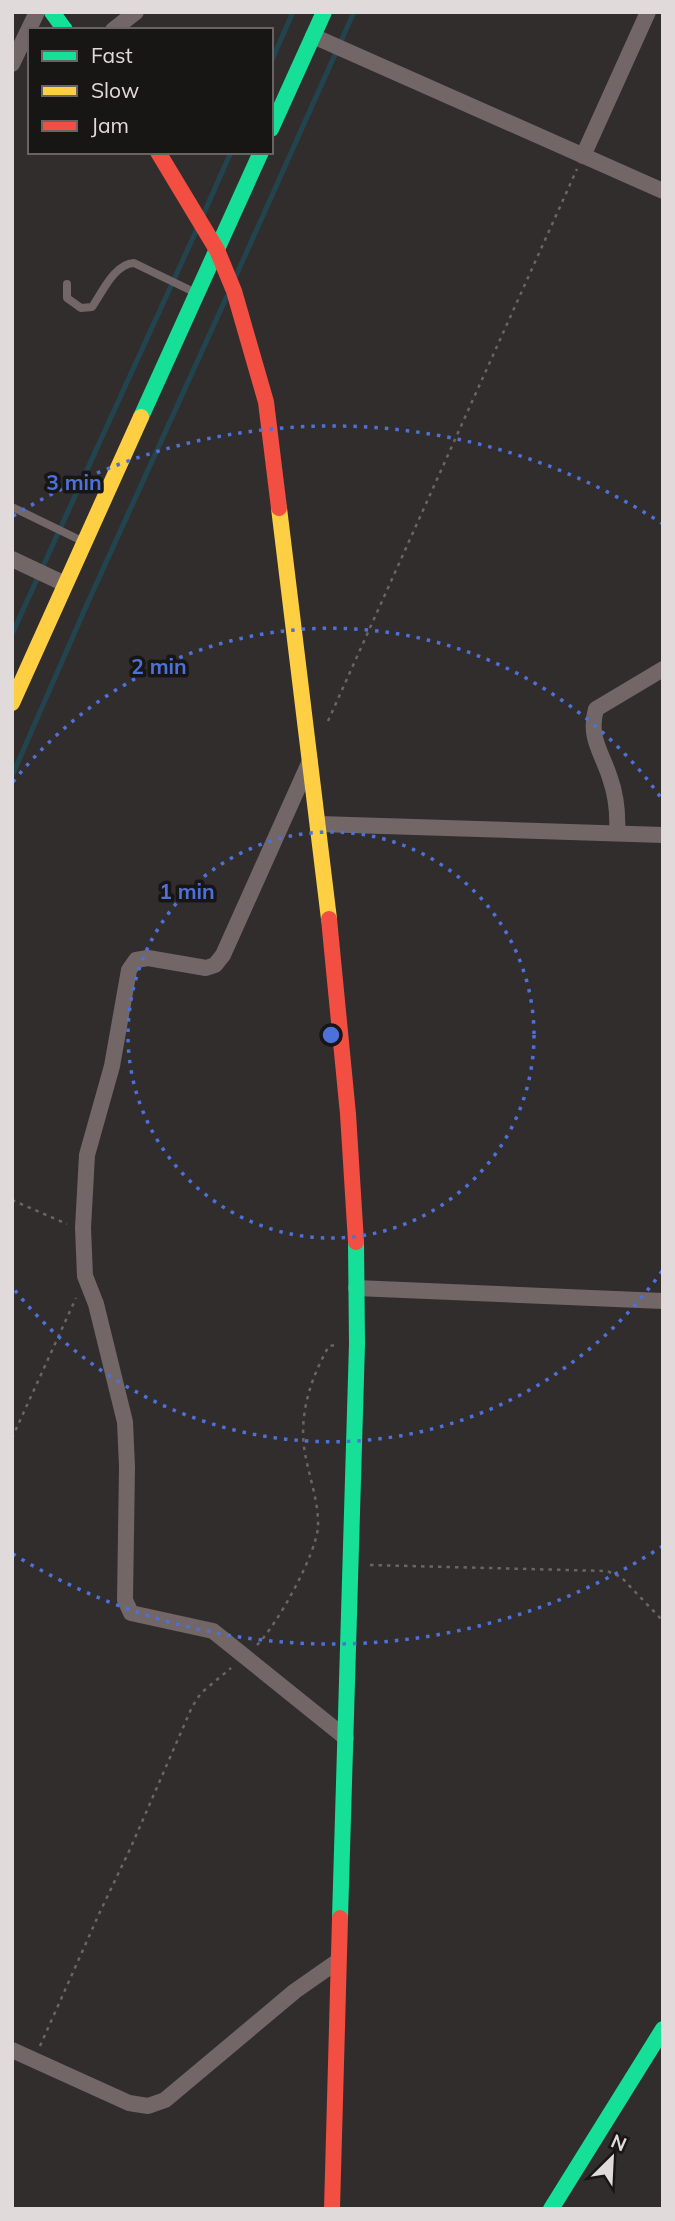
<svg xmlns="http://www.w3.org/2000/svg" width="675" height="2221" viewBox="0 0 675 2221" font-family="Mulish,sans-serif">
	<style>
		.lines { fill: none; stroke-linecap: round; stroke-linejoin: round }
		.stream { stroke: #22444e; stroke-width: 5 }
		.path { stroke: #6c6464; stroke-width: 2.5; stroke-dasharray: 3.5 5; stroke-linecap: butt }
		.lane { stroke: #726667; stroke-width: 8 }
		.street { stroke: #726667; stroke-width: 16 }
		.fast { stroke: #16e098; stroke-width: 16 }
		.slow { stroke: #ffcf43; stroke-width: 16 }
		.jam { stroke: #f24e42; stroke-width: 16 }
		.ring { fill: none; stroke: #4e71d9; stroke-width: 3.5; stroke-dasharray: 3.5 7 }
		.centre { fill: #4e71d9; stroke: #181515; stroke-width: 3.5 }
		.ring-label { font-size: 21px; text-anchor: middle; font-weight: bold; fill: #4e71d9; stroke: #181515; stroke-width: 7; stroke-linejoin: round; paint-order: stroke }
	</style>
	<rect width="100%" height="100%" fill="#312d2d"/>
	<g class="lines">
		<g class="stream">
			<path d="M271,62l22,-50"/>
			<path d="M204,213l27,-61"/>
			<path d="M235,278l119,-266"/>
			<path d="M12,634l185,-405"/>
			<path d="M12,776l72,-165 143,-315"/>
		</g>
		<g class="path">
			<path d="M328,721l249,-552"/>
			<path d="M12,1200l55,24"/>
			<path d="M12,1438l64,-140"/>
			<path d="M370,1565l237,6 14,6 42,44"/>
			<path d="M257,1645c20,-20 59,-90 61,-118 1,-25 -9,-50 -13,-74 -7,-37 6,-76 24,-107l8,-1"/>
			<path d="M40,2046l59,-132 32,-67 61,-140 9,-14 30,-25"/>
		</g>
		<g class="lane">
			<path d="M67,284v14l14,10 11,-1c10,-14 22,-43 42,-44l60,29"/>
			<path d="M12,507l70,34"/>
		</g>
		<g class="street">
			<path d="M113,30l23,-18"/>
			<path d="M313,36l350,155"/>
			<path d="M12,64l25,-52"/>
			<path d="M583,156l65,-144"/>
			<path d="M12,559l53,25"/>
			<path d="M310,761l-87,194 -8,10 -9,3 -58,-10 -12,2 -7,10 -17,96 -25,89 -4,73 2,48 11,28 29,118 2,45 -2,133 6,13 82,18 133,107"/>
			<path d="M319,824l344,11"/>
			<path d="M617,833c1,-17 -1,-38 -7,-55 -8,-26 -22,-40 -14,-69l67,-40"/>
			<path d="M356,1288l307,13"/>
			<path d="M12,2050l117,53 19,3 17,-6 130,-109 43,-30"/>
		</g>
		<g class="fast">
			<path d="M52,12l13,18"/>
			<path d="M271,129l53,-117"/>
			<path d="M141,417l120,-265"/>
			<path d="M340,1918l17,-574 -1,-102"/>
			<path d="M551,2209l112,-180"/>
		</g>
		<g class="slow">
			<path d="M279,508l50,411"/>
			<path d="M12,703l129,-286"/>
		</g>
		<g class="jam">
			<path d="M158,152l59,98 17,41 32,111 13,106"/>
			<path d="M329,919l19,195 8,128"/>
			<path d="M332,2209l8,-291"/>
		</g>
	</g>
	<g class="ring">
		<circle cx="331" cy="1035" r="203"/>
		<path d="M662 1271A406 406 0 0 1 13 1288M13 782A406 406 0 0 1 662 799"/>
		<path d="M663 1546A609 609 0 0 1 13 1554M13 516A609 609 0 0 1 663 524"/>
	</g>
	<circle cx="331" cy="1035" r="10" class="centre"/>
	<g class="ring-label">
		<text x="74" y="490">3 min</text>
		<text x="159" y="674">2 min</text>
		<text x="187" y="899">1 min</text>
	</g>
	<rect width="675" height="2221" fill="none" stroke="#e0dadb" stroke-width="28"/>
	<rect x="28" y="28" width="245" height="126" fill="#181515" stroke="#686464" stroke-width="2"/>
	<rect x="42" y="51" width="35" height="10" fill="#16e098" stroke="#686464" stroke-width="2"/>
	<text x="91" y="63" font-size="21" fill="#e0dadb">Fast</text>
	<rect x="42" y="86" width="35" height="10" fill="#ffcf43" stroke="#686464" stroke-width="2"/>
	<text x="91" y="98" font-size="21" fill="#e0dadb">Slow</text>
	<rect x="42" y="121" width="35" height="10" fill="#f24e42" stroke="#686464" stroke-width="2"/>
	<text x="91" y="133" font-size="21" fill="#e0dadb">Jam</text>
	<g transform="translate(612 2158) rotate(24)" stroke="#181515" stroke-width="5" paint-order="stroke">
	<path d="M0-5L12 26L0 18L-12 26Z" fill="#e0dadb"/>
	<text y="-10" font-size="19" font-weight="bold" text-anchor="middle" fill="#e0dadb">N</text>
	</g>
</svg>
